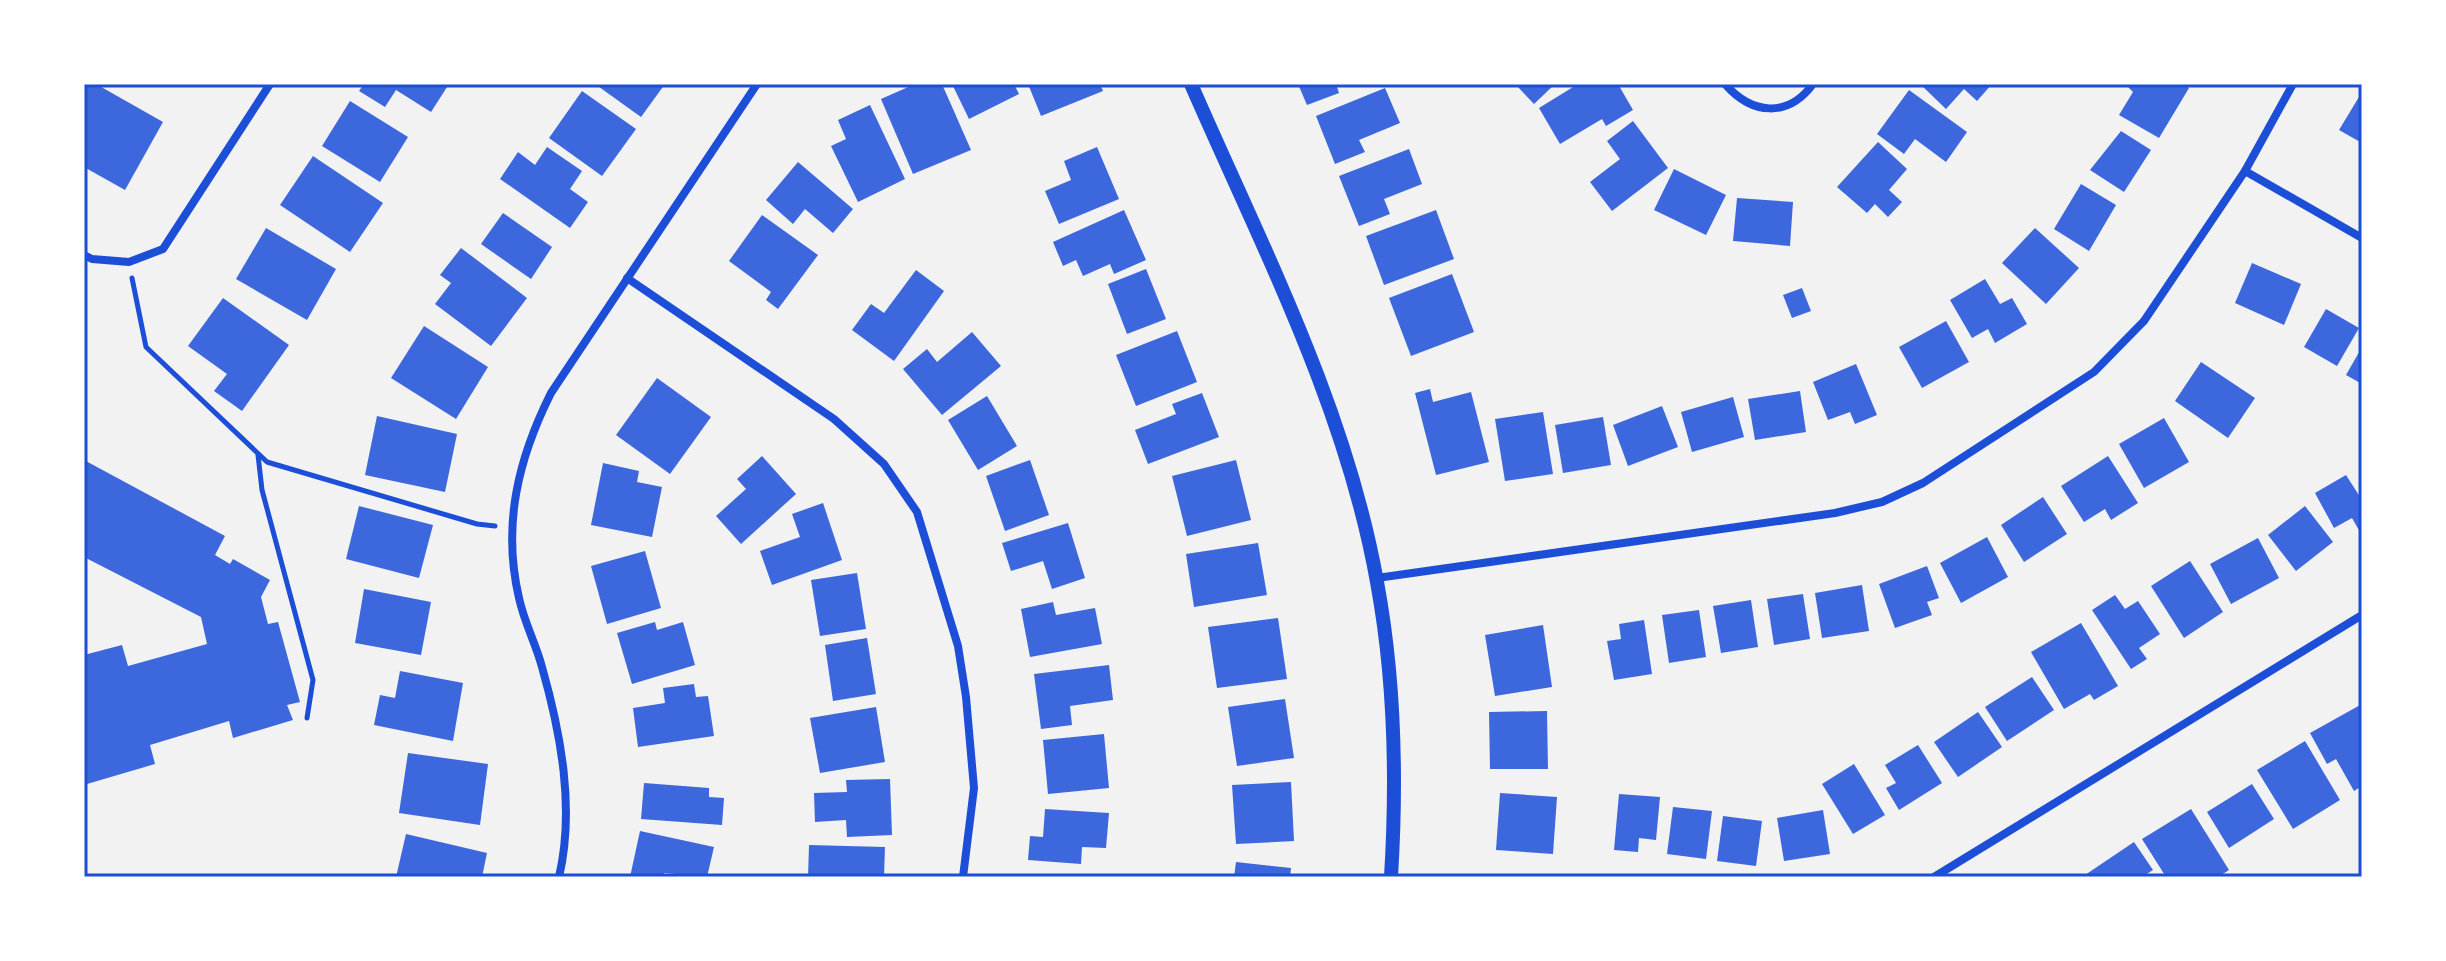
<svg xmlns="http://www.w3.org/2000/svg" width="2446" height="961" viewBox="0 0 2446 961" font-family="Overpass,sans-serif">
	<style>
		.building { fill: #3d67dc }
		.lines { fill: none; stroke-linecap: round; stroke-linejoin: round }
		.path { stroke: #1d4ed8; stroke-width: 5 }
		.minor { stroke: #1d4ed8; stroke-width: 8 }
		.tertiary { stroke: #1d4ed8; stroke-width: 14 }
		.neatline { fill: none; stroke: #1d4ed8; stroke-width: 3 }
	</style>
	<rect width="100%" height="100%" fill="#f2f2f2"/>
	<g class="building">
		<path d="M84,84h12l67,38 -38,68 -41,-23z"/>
		<path d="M364,84h85l-18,28 -35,-22 -11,17 -26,-16z"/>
		<path d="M595,84h70l-24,33z"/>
		<path d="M915,84h27l29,66 -58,24 -32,-75z"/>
		<path d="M952,84h62l5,10 -50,25z"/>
		<path d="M1028,84h72l3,7 -62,25z"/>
		<path d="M1298,84h38l3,9 -32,12z"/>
		<path d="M1515,84h40l-21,20z"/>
		<path d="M1578,84h40l15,26 -27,16 -4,-7 -42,25 -21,-36z"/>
		<path d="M1920,84h72l-15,17 -13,-12 -18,20z"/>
		<path d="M2125,84h58l6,4 -30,50 -40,-23 14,-23z"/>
		<path d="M1385,88l15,35 -41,17 6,12 -30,12 -19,-48z"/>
		<path d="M1909,90l58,42 -21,30 -31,-23 -11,15 -27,-20z"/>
		<path d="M582,91l54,38 -34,47 -53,-38z"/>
		<path d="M2362,92v51l-23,-13z"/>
		<path d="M350,101l58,36 -28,45 -58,-36z"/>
		<path d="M870,105l35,74 -47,23 -27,-56 15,-7 -8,-19z"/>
		<path d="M1633,121l35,47 -56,43 -22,-29 30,-23 -13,-18z"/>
		<path d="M2121,131l30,19 -27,42 -34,-22z"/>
		<path d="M1878,142l29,27 -18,21 13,12 -14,15 -13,-13 -8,9 -30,-26z"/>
		<path d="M547,147l35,24 -12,18 18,13 -18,26 -70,-49 18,-27 17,13z"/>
		<path d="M1097,147l22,52 -60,25 -14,-33 26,-11 -7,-19z"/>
		<path d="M1409,149l13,35 -38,15 6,15 -31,12 -20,-50z"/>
		<path d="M313,156l70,47 -33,49 -70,-47z"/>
		<path d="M798,162l55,47 -20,24 -28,-24 -12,15 -27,-24z"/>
		<path d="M1674,169l52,26 -20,40 -52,-25z"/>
		<path d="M2081,184l35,21 -27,46 -35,-22z"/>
		<path d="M1737,198l56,4 -3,44 -57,-5z"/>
		<path d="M1124,210l22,50 -32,14 -4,-10 -27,12 -7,-16 -13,6 -10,-24z"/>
		<path d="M1436,210l18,49 -70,26 -18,-49z"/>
		<path d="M503,213l49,34 -21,32 -50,-35z"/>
		<path d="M762,215l56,40 -40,54 -12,-9 5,-8 -42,-31z"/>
		<path d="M266,228l70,41 -29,51 -71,-41z"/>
		<path d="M2035,228l44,40 -33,36 -44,-41z"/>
		<path d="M461,248l66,50 -36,48 -56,-42 16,-21 -11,-8z"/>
		<path d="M2252,263l49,21 -17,41 -49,-22z"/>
		<path d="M1146,269l20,50 -39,15 -19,-50z"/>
		<path d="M916,270l28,21 -50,70 -42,-31 19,-26 13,9z"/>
		<path d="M1452,274l22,58 -63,24 -22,-58z"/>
		<path d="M1985,279l15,25 12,-6 15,26 -32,19 -7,-14 -16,9 -22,-38z"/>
		<path d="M1802,288l9,23 -19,7 -9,-23z"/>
		<path d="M223,298l66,47 -47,66 -28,-20 13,-17 -39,-28z"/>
		<path d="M2326,309l33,19 -22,38 -33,-19z"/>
		<path d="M1946,321l23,41 -47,26 -23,-41z"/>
		<path d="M424,326l64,41 -32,52 -65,-41z"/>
		<path d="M1177,331l20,51 -61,24 -20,-51z"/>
		<path d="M972,332l29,34 -59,49 -39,-46 24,-20 10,13z"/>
		<path d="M2362,347v37l-16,-9z"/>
		<path d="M2201,362l54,36 -27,40 -53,-37z"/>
		<path d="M1856,364l21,51 -22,9 -5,-12 -22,8 -15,-38z"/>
		<path d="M657,378l54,39 -41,57 -54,-39z"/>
		<path d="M1430,389l3,13 38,-10 18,70 -53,13 -21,-82z"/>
		<path d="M1800,391l6,41 -51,8 -7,-41z"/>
		<path d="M1202,393l17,44 -71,27 -13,-34 41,-16 -4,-10z"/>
		<path d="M987,396l30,50 -39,24 -30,-50z"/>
		<path d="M1733,397l11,40 -52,15 -11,-40z"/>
		<path d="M1662,406l16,41 -50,19 -15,-41z"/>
		<path d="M1543,412l10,62 -48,7 -10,-62z"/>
		<path d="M377,416l80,18 -12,58 -80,-17z"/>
		<path d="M1603,417l8,48 -48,8 -8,-48z"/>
		<path d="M2164,418l25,44 -45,26 -25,-44z"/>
		<path d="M762,456l34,38 -55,50 -25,-28 30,-27 -9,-10z"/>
		<path d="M2108,456l30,47 -27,17 -6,-11 -21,13 -23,-36z"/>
		<path d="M84,460l141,76 -10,19 15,9 3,-5 37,21 -9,17 7,27 10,-2 22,80 -13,3 6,15 -60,18 -4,-17 -79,24 5,19 -68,20 -3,-12v-117l38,-10 6,21 79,-22 -6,-27 -117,-60z"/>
		<path d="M1030,460l19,55 -44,16 -19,-55z"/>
		<path d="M1236,460l15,60 -64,16 -15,-60z"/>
		<path d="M603,463l36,8 -2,11 25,5 -10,50 -61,-12z"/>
		<path d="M2346,475l16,25 -2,32 -8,-14 -18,10 -19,-35z"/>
		<path d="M2043,497l24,37 -43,28 -23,-37z"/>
		<path d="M823,503l19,57 -70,25 -12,-34 40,-14 -8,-23z"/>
		<path d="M359,506l74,19 -14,53 -73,-19z"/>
		<path d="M2305,506l28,36 -37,29 -28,-36z"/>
		<path d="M1068,523l17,55 -33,11 -9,-28 -32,10 -9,-28z"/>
		<path d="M1987,537l21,40 -47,26 -21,-40z"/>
		<path d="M2258,538l21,40 -48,26 -21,-40z"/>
		<path d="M1258,543l9,52 -73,12 -8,-53z"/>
		<path d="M645,551l16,57 -54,16 -16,-58z"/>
		<path d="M2190,561l33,51 -39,26 -33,-52z"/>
		<path d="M1927,566l12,32 -12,4 5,13 -37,13 -16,-44z"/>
		<path d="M857,573l9,56 -46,7 -9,-56z"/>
		<path d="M1862,585l7,46 -47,7 -7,-45z"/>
		<path d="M364,589l67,13 -10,53 -66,-12z"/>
		<path d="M1803,594l7,45 -36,6 -7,-46z"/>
		<path d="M2115,595l10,14 13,-8 22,33 -21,14 8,11 -16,10 -39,-59z"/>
		<path d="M1751,600l7,47 -37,6 -8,-47z"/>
		<path d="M1053,602l3,13 39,-7 7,36 -72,13 -9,-48z"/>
		<path d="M1699,610l7,47 -37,6 -7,-48z"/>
		<path d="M1278,618l9,61 -70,9 -9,-61z"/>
		<path d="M1644,620l8,54 -38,6 -7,-39 14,-2 -2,-15z"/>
		<path d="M655,622l2,8 26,-8 12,43 -63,19 -15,-51z"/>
		<path d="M2081,623l37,63 -24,14 -4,-6 -26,15 -33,-57z"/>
		<path d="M1543,625l9,62 -57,9 -10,-61z"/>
		<path d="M867,638l9,56 -43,7 -8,-56z"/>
		<path d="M1109,665l4,35 -43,6 2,19 -31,4 -7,-55z"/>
		<path d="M400,671l63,12 -10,58 -79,-16 6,-30 15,3z"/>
		<path d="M2032,677l22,33 -47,31 -22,-34z"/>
		<path d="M694,684l2,13 12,-1 6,40 -76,11 -5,-39 32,-5 -2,-15z"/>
		<path d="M1285,699l9,59 -57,8 -9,-59z"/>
		<path d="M2362,704v82l-8,5 -18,-32 -9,5 -17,-31z"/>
		<path d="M876,707l9,55 -65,11 -10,-55z"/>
		<path d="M1547,711l1,58h-58l-1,-57z"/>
		<path d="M1978,712l24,35 -44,30 -24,-35z"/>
		<path d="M1104,734l5,54 -61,6 -5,-54z"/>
		<path d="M2305,741l35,59 -47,29 -36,-59z"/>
		<path d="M1918,745l24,38 -43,27 -13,-22 10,-5 -11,-18z"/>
		<path d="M408,753l80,11 -8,61 -81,-12z"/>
		<path d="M1854,764l31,51 -32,19 -31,-50z"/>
		<path d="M890,779l2,56 -45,2 -1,-17 -31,2 -1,-29 33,-1 -1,-12z"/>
		<path d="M1291,782l3,59 -58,3 -4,-59z"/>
		<path d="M644,783l65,5v9l15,1 -2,27 -81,-6z"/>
		<path d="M2252,784l22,35 -45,29 -22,-36z"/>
		<path d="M1500,793l57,4 -4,57 -57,-4z"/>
		<path d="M1619,794l41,3 -4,43 -17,-2 -1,14 -24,-2z"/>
		<path d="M1673,807l39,4 -6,48 -39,-5z"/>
		<path d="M1045,809l64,4 -3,35 -24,-1 -1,17 -53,-4 2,-24 13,1z"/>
		<path d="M2191,809l38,61 -11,7h-52l-24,-38z"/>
		<path d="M1823,810l7,44 -46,7 -7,-43z"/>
		<path d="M1723,816l39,5 -6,45 -39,-5z"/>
		<path d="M640,831l74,16 -7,30 -43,-4 -1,4h-33z"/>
		<path d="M406,834l81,19 -5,24h-86z"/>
		<path d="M2134,842l19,28 -11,7h-55l-2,-2z"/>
		<path d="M809,845l76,2 -1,30h-76z"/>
		<path d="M1236,862l55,6 -1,9h-56z"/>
	</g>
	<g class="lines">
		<g class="path">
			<path d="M132,278l14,69 121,115 210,62 18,2"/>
			<path d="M258,455l4,35 51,190 -6,38"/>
		</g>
		<g class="minor">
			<path d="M1725,84c27,31 63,34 88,0"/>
			<path d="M2245,171l117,67"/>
			<path d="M84,255l8,4 37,3 34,-13 107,-165"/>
			<path d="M627,278l207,141 50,45 33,48 41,134 8,51 8,91 -11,89"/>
			<path d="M1377,578l458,-65 47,-11 41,-19 171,-111 50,-51 101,-150 48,-87"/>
			<path d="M559,877c16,-68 2,-143 -17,-210 -6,-23 -18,-45 -23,-69 -17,-73 -1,-139 32,-205l206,-309"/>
			<path d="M1934,877l428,-262"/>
		</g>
		<path class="tertiary" d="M1191,84c70,161 155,323 186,498 18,97 20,197 14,295"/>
	</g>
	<rect width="2446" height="961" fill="none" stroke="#ffffff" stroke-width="172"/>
	<rect x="86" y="86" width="2274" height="789" class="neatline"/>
</svg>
